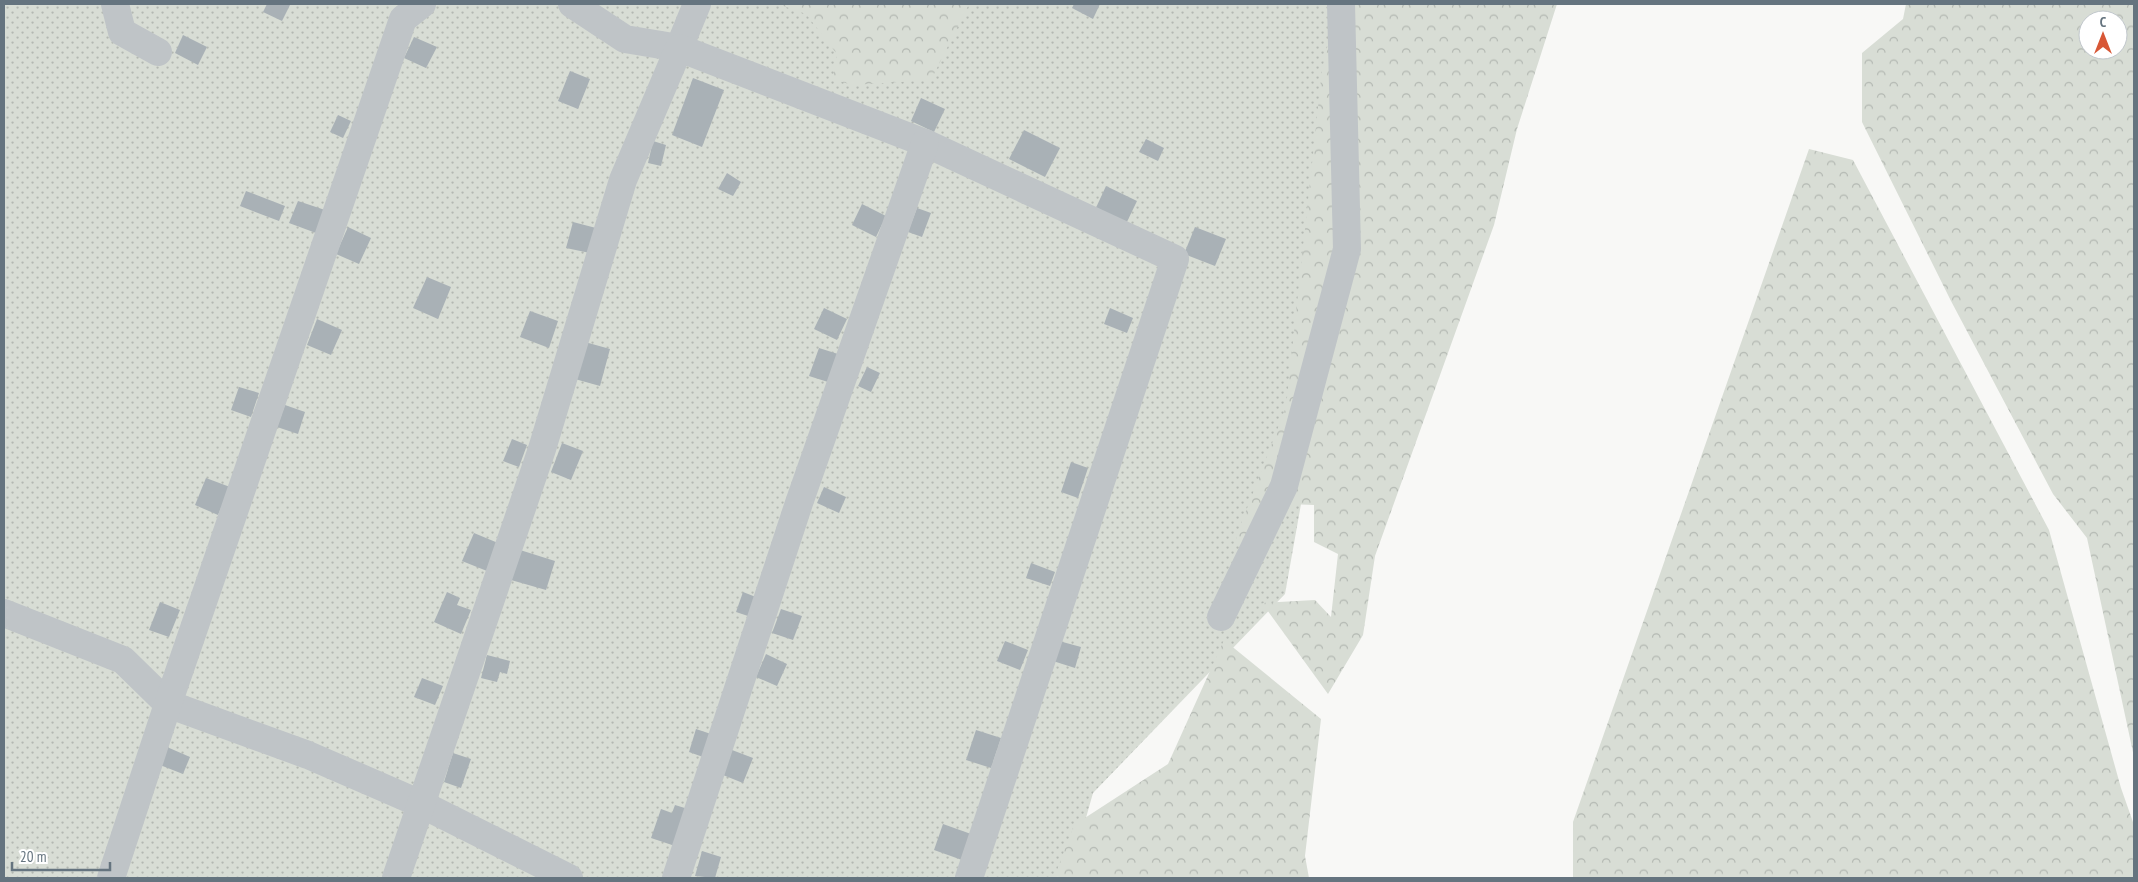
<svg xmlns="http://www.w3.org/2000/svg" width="2138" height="882" viewBox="0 0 2138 882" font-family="'PT Sans Narrow',sans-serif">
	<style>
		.grass { fill: url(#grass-dots) }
		.forest { fill: url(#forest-crowns); fill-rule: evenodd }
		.building { fill: #a9b1b6 }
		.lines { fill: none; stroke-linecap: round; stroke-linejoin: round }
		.minor { stroke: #bfc4c7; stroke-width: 28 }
	</style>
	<defs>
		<pattern id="grass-dots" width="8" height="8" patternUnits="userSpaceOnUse" patternTransform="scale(1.25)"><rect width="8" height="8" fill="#d8ddd5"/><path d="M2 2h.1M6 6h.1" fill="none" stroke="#b3b8b2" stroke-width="1.8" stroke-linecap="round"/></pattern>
		<pattern id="forest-crowns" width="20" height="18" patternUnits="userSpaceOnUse" patternTransform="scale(1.25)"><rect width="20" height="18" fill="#d8ddd5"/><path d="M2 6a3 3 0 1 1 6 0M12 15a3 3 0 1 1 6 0" fill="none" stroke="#b3b8b2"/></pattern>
	</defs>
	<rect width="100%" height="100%" fill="#f8f8f6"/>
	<path class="grass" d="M4,4h1386l-105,590 -192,199 -24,85h-1065z"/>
	<g class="forest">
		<path d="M778,4h191l-38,76 -79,5 -19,-6 4,-25 -31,-40z"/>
		<path d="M1337,4h220l-40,125 -23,96 -119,331 -12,79 -35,59 -66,-91 53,-3 16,17 7,-63 -24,-12v-37l-25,-1 -44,51 -9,-18 50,-130 36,-337z"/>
		<path d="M1906,4h228v753l-47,-219 -34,-44 -102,-193 -89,-179v-69l41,-34zM2088,20h30v30h-30z"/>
		<path d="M1809,149l44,11 196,370 72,258 13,37v53h-561v-56z"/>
		<path d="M1224,640l97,79 -16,137 4,22h-255l20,-53 94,-61z"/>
	</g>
	<g class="building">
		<path d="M267,4l23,1 -8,16 -19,-9z"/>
		<path d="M1074,4h26l-7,15 -21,-11z"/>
		<path d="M183,35l24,12 -9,18 -23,-12z"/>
		<path d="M414,37l23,10 -11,21 -22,-10z"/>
		<path d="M570,71l20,8 -12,30 -20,-8z"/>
		<path d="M693,78l31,12 -22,57 -30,-12z"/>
		<path d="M921,98l24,11 -11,23 -23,-11z"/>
		<path d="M338,115l13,6 -8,17 -13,-6z"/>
		<path d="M1024,130l36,18 -15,29 -36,-18z"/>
		<path d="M1146,139l18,9 -6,13 -19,-9z"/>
		<path d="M653,141l13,4 -5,21 -13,-3z"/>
		<path d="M727,173l14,9 -8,14 -15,-7z"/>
		<path d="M1106,186l31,15 -12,25 -31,-14z"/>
		<path d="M246,191l39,15 -6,15 -39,-15z"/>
		<path d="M298,201l27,9 -9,23 -27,-10z"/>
		<path d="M862,204l24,12 -10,21 -24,-12z"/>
		<path d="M917,208l14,5 -9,24 -14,-5z"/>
		<path d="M573,222l23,6 -6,25 -24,-5z"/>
		<path d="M348,227l23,11 -12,26 -23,-10z"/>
		<path d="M1195,227l31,12 -11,27 -31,-12z"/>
		<path d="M427,277l24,10 -13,32 -25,-11z"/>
		<path d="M824,308l23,11 -10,21 -23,-11z"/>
		<path d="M1110,308l23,10 -6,15 -23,-9z"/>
		<path d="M530,311l28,10 -9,27 -29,-11z"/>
		<path d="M317,319l25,11 -11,25 -24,-10z"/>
		<path d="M585,342l25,7 -10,37 -25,-7z"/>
		<path d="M819,348l19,6 -10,28 -19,-6z"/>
		<path d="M867,367l13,6 -9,19 -13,-6z"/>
		<path d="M239,387l20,6 -8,24 -20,-7z"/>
		<path d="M285,405l20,7 -7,22 -21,-7z"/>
		<path d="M512,439l15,6 -8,22 -16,-6z"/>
		<path d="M562,443l21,8 -12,29 -20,-8z"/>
		<path d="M1071,462l17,6 -10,30 -17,-6z"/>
		<path d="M206,478l24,9 -12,28 -23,-10z"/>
		<path d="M824,487l22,10 -7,16 -22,-10z"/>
		<path d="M474,533l24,10 -11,28 -25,-10z"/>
		<path d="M520,550l35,11 -9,29 -35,-10z"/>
		<path d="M1031,563l24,9 -5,14 -24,-8z"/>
		<path d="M447,592l13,6 -3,7 14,5 -10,24 -27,-12z"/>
		<path d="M743,592l18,7 -7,19 -18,-6z"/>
		<path d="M160,602l20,8 -11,27 -20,-7z"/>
		<path d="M781,609l21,7 -9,24 -21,-7z"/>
		<path d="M1005,641l23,9 -8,20 -23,-9z"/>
		<path d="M1059,641l22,6 -6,21 -22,-7z"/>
		<path d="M766,654l21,10 -10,22 -21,-9z"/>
		<path d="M487,655l23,6 -3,13 -7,-2 -3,10 -16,-4z"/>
		<path d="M422,678l21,8 -8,19 -21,-8z"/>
		<path d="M696,729l15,5 -8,23 -14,-5z"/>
		<path d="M976,730l25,8 -10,30 -25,-8z"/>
		<path d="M167,747l23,10 -7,17 -23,-9z"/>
		<path d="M732,750l21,8 -10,25 -20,-8z"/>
		<path d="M453,753l18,6 -10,29 -17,-6z"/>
		<path d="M675,805l13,4 -13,37 -24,-8 10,-29 11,4z"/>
		<path d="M943,824l28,10 -9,26 -28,-10z"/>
		<path d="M702,851l19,6 -6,21 -20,-2z"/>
	</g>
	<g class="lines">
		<g class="minor">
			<path d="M115,4l7,28 36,20"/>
			<path d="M572,4l53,35 54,9 18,-44"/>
			<path d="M4,613l119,47 45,44 140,51 113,49 148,74"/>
			<path d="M1221,617l63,-131 63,-237 -6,-245"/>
			<path d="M111,878l57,-174 235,-685 19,-15"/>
			<path d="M396,878l146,-429 81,-269 56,-132 246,95 250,116 -206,619"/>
			<path d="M676,878l123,-375 126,-360"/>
		</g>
	</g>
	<rect width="2138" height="882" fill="none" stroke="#65747f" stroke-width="10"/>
	<g transform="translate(2103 35)"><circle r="24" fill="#ffffff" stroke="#c1c7cc"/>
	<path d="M0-4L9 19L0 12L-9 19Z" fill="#d85736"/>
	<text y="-8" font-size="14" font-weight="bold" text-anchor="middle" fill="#65747f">С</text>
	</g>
	<path d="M12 862v8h98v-8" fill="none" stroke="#65747f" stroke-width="2.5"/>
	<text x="20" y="862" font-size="15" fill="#65747f" stroke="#ffffff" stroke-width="4" paint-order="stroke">20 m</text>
</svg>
